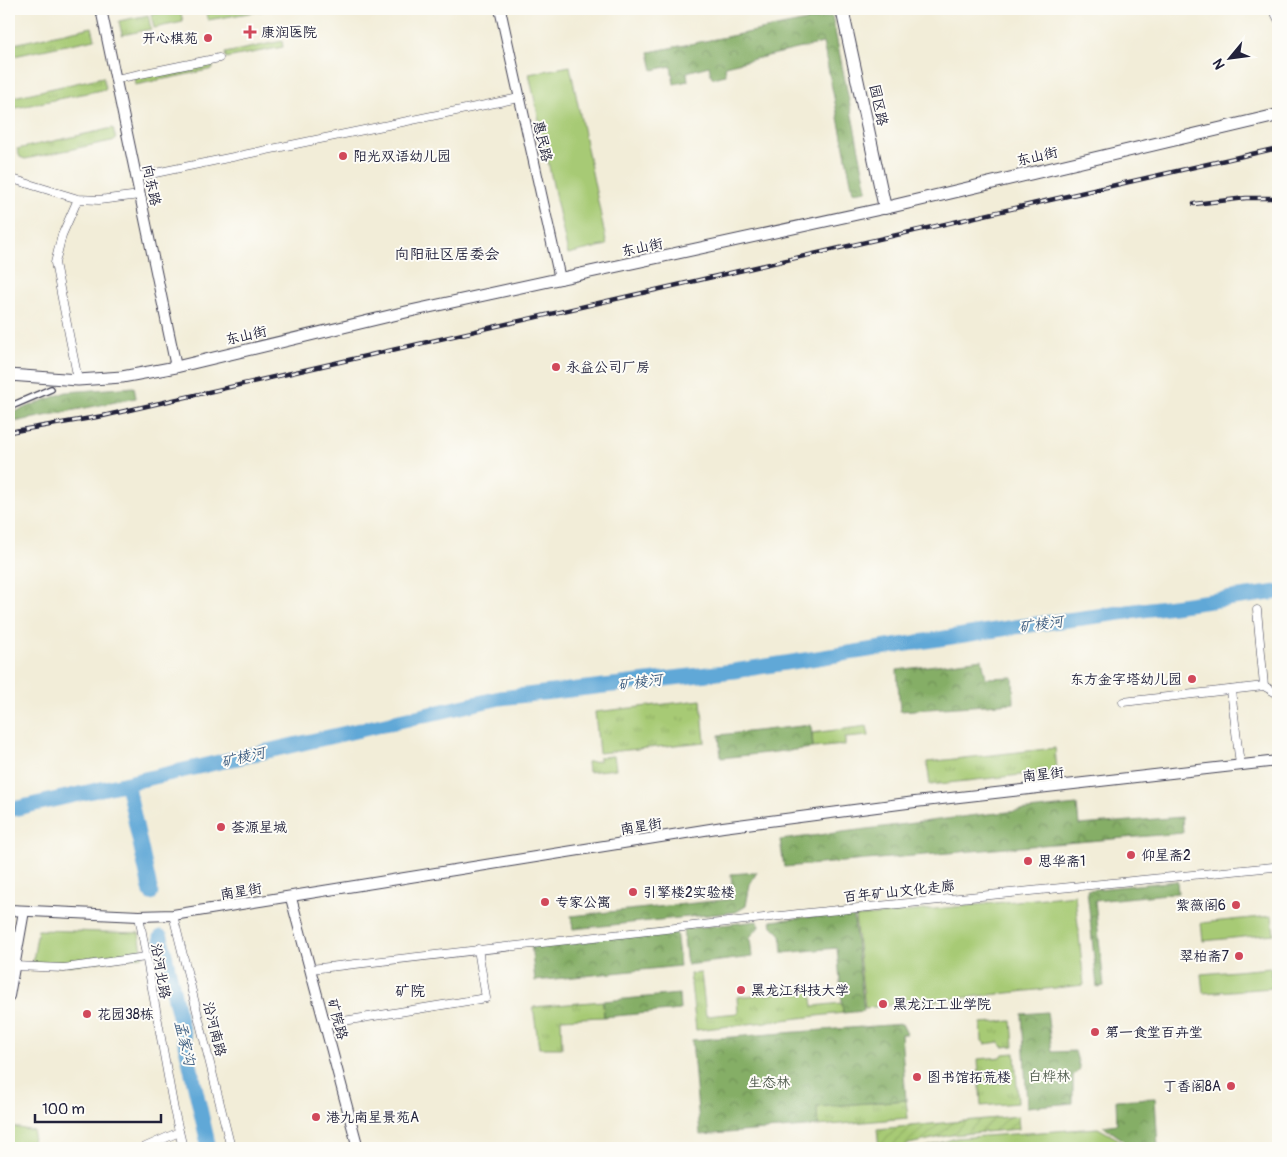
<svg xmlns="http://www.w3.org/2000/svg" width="1287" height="1157" viewBox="0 0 1287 1157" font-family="Pangolin,'LXGW WenKai TC',sans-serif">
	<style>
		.grass { fill: url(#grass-tufts); stroke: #647658 }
		.forest { fill: url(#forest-crowns); stroke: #546850 }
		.park { fill: #a7ca74; stroke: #647658 }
		.garden { fill: url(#garden-furrows); stroke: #647658 }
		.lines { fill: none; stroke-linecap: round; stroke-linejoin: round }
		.river { stroke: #61a8d7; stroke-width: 15 }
		.pedestrian-casing { stroke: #414053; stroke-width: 8 }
		.minor-casing { stroke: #414053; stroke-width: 9 }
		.tertiary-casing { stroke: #414053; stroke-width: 12 }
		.secondary-casing { stroke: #414053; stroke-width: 13 }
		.trunk-casing { stroke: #414053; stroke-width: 14 }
		.pedestrian { stroke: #fff; stroke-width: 5.5 }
		.minor { stroke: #fff; stroke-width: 8 }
		.tertiary { stroke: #fff; stroke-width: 10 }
		.secondary { stroke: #fff; stroke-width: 11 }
		.trunk { stroke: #fff; stroke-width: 12 }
		.rail-casing { stroke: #22223b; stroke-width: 4.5 }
		.rail { stroke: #fdfcf7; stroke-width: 2.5; stroke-dasharray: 8; stroke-linecap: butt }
		.poi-dot { fill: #d1495b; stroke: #fdfcf7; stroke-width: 2 }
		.labels { text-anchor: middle; stroke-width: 4; stroke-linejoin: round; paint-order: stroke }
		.poi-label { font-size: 14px; fill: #22223b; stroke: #fdfcf7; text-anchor: start }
		.street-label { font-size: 14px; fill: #22223b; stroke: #fdfcf7 }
		.park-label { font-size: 14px; fill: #515d4f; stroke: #fdfcf7 }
		.neighbourhood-label { font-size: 15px; fill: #22223b; stroke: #fdfcf7 }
		.water-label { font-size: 15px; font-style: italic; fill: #3e5e81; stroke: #fdfcf7 }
	</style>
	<defs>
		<pattern id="grass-tufts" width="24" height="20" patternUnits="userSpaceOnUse" patternTransform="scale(1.25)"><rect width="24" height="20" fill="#a7ca74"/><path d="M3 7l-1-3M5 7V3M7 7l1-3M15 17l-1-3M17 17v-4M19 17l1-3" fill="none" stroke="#8fad65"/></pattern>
		<pattern id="forest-crowns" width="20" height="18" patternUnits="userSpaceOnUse" patternTransform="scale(1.25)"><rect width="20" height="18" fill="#85ae66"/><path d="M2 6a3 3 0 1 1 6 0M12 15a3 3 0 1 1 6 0" fill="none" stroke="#6c8d55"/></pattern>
		<pattern id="garden-furrows" width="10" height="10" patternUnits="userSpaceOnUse" patternTransform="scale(1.25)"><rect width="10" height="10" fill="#a7ca74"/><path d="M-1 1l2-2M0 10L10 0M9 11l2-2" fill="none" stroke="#8fad65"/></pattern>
	</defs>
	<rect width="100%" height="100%" fill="#fdfcf7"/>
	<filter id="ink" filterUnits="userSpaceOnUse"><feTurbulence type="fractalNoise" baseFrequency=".02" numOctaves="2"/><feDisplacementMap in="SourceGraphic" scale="10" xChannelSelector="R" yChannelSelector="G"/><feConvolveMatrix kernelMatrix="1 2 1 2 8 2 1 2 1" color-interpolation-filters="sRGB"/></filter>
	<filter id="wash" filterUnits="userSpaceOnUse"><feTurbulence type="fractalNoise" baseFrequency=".0096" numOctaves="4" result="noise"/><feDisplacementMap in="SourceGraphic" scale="20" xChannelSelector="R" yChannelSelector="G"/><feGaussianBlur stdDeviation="1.12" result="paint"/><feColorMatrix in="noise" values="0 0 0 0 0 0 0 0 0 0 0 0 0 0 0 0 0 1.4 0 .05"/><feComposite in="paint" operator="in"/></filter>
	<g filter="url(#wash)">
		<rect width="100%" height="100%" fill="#f2edd8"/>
		<g class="grass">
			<path d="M148,15l3,14 -29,6 -3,-14z"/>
			<path d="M92,27l3,12 -86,18v-12z"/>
			<path d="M212,62l1,7 -78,16 -1,-7z"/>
			<path d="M103,77l3,12 -95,20 -2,-11z"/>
			<path d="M113,128l3,12 -91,19 -5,-2 -3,-8z"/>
			<path d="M701,700l4,42 -106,11 -4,-41z"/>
			<path d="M867,726l2,10 -24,2v7l-32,3 -1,-15z"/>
			<path d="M1055,748l2,23 -127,14 -3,-23z"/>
			<path d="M614,756l2,13 -28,3 -1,-10 12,-1v-4z"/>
			<path d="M701,973l5,43 32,-3 -1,-16 74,-8 2,17 29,-3 1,10 -147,17 -6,-56z"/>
			<path d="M603,1001l1,16 -43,2 1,29h-23l-6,-41z"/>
			<path d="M1012,1021l2,25 -11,1 -4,-5 -14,2 -3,-3 -1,-18z"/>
			<path d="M1015,1053l3,50 -37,3 -3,-47 23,-2 2,-3z"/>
			<path d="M906,1100l2,18 -90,8 -2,-19z"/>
		</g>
		<g class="forest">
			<path d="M832,16l35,174 -14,2 -30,-149 -98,23 1,9 -14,3 -3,-12 -22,6 1,9 -14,3 -3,-18 -18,4 -4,-18z"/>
			<path d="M134,387l2,11 -127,25v-9l57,-22z"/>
			<path d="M982,659l4,19 27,-1 1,26 -114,8 -3,-41z"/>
			<path d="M811,725l2,23 -92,10 -2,-23z"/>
			<path d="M1077,805l2,20 103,-8 1,16 -399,34 -4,-27 189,-24z"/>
			<path d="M757,872l-7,12 -4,22 -10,6 -163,17 -2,-13 162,-17 -2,-25z"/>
			<path d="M1177,881l1,12 -83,8 9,85 -7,1 -10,-97z"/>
			<path d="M853,912l11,99 -21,2 -6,-65 -54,5 -2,-18 -9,-9 -1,-5z"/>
			<path d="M758,921l1,6 -9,10 2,20 -65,8 -4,-36z"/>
			<path d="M676,930l4,36 -145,15 -4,-37z"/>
			<path d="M679,994l1,16 -76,7 -1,-16z"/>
			<path d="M1047,1012l5,40 23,-1 5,18 -7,7v27l-46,4 -5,-93z"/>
			<path d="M902,1024l5,10h-6l5,66 -89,7 1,19 -118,9 -8,-95z"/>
			<path d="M1155,1098l3,50h-30l-6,-9 -19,-13 14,-2 -1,-24z"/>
		</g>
		<g class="park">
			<path d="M180,9l3,13 -29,6 -3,-14z"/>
			<path d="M205,9h67l-64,11z"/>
			<path d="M282,41l1,6 -57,11 -1,-5z"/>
			<path d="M570,66l37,179 -39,9 -39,-180z"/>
			<path d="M1075,895l9,90 -219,23 -10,-91z"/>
			<path d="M1272,916l2,18 -71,7 -2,-18z"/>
			<path d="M38,930l101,3 4,23 -79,10h-32z"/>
			<path d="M1271,968l2,20 -70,5 -2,-19z"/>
			<path d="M9,1126l25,5 -3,17h-22z"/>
			<path d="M1098,1128l20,11 7,9h-202l33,-10z"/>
		</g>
		<path class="garden" d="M1018,1116l1,13 -68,6 -42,9 -5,4h-25l-2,-19z"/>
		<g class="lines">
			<g class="river">
				<path d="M127,784l24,109"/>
				<path d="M9,810l491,-112 234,-27 281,-44 263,-35"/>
				<path d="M161,937l48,211"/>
			</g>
		</g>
	</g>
	<g filter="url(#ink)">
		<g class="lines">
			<defs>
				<path id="pedestrian" d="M9,407l42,-18"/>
				<g id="minor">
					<path d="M1273,9l5,10"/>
					<path d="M116,79l103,-21"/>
					<path d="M136,177l383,-79"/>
					<path d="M9,178l69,21 21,1 41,-5"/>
					<path d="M78,199l-16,36 -7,28 23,117"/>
					<path d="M1257,610l7,76"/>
					<path d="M1231,690l9,75"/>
					<path d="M1123,702l141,-16 14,8"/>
					<path d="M173,915l58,233"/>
					<path d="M139,916l35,194 9,38"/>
					<path d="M14,966l50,2 82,-11"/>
					<path d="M311,969l487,-55 475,-47"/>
					<path d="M325,1024l161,-26 -8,-49"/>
					<path d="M143,1148l36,-16"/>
				</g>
				<g id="tertiary">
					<path d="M101,9l75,358"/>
					<path d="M500,9l60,270"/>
					<path d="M291,898l67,250"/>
					<path d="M9,910l130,6 34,-1 550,-88 192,-25 363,-41"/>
					<path d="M9,996l15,-85"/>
				</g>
				<path id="secondary" d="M9,375l69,5 44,-3 54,-10 230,-55 479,-104"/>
				<path id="trunk" d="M842,9l43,199 393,-93"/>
			</defs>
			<use href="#pedestrian" class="pedestrian-casing"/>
			<use href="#minor" class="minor-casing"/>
			<use href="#tertiary" class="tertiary-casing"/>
			<use href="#secondary" class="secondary-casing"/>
			<use href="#trunk" class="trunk-casing"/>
			<use href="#pedestrian" class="pedestrian"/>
			<use href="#minor" class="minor"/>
			<use href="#tertiary" class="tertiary"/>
			<use href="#secondary" class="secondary"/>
			<use href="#trunk" class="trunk"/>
			<defs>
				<g id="rail">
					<path d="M1194,204l52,-6h32"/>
					<path d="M9,432l94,-16 1175,-268"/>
				</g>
			</defs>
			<use href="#rail" class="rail-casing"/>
			<use href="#rail" class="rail"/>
		</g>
	</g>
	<g class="poi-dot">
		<path d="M247.5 24.5h5v5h5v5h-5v5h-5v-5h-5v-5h5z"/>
		<circle cx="208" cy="38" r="5"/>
		<circle cx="343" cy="156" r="5"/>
		<circle cx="556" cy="367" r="5"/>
		<circle cx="1192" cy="679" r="5"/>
		<circle cx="221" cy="827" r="5"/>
		<circle cx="1131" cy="855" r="5"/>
		<circle cx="1028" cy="861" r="5"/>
		<circle cx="633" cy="892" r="5"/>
		<circle cx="545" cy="902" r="5"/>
		<circle cx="1236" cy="905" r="5"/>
		<circle cx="1239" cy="956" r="5"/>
		<circle cx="741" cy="990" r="5"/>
		<circle cx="883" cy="1004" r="5"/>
		<circle cx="87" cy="1014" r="5"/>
		<circle cx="1095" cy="1032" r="5"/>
		<circle cx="917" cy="1077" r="5"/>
		<circle cx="1231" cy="1086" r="5"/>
		<circle cx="316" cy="1117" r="5"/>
	</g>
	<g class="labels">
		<g class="poi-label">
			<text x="261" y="37">康润医院</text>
			<text x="198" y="43" text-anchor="end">开心棋苑</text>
			<text x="353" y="161">阳光双语幼儿园</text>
			<text x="566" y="372">永益公司厂房</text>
			<text x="1182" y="684" text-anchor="end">东方金字塔幼儿园</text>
			<text x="231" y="832">荟源星城</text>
			<text x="1141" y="860">仰星斋2</text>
			<text x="1038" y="866">思华斋1</text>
			<text x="643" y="897">引擎楼2实验楼</text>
			<text x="555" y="907">专家公寓</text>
			<text x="1226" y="910" text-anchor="end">紫薇阁6</text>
			<text x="1229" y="961" text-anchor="end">翠柏斋7</text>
			<text x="751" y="995">黑龙江科技大学</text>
			<text x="893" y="1009">黑龙江工业学院</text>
			<text x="97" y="1019">花园38栋</text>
			<text x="1105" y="1037">第一食堂百卉堂</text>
			<text x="927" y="1082">图书馆拓荒楼</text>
			<text x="1221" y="1091" text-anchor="end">丁香阁8A</text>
			<text x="326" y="1122">港九南星景苑A</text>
		</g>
		<g class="street-label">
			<text transform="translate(879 105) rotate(78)" y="5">园区路</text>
			<text transform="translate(543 141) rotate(77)" y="5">惠民路</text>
			<text transform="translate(1037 156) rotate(-13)" y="5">东山街</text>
			<text transform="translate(152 185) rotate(78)" y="5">向东路</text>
			<text transform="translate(642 247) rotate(-12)" y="5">东山街</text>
			<text transform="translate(246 335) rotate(-13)" y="5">东山街</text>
			<text transform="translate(1043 774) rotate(-6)" y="5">南星街</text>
			<text transform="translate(641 826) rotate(-9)" y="5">南星街</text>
			<text transform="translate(241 891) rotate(-9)" y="5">南星街</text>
			<text transform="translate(899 891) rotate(-6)" y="5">百年矿山文化走廊</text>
			<text transform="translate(161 971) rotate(80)" y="5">沿河北路</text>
			<text transform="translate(338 1019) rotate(75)" y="5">矿院路</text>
			<text transform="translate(215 1029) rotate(76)" y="5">沿河南路</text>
		</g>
		<g class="park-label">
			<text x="1049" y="1081">白桦林</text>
			<text x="769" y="1087">生态林</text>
		</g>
		<g class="neighbourhood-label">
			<text x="447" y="259">向阳社区居委会</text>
			<text x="410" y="996">矿院</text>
		</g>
		<g class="water-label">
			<text transform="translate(1041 624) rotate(-8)" y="5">矿棱河</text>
			<text transform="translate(640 682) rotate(-7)" y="5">矿棱河</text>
			<text transform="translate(243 757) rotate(-13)" y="5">矿棱河</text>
			<text transform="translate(185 1043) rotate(77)" y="5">孟家沟</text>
		</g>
	</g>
	<rect width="1287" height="1157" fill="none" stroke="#fdfcf7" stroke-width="30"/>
	<g transform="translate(1230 58) rotate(241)" stroke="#fdfcf7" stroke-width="4" paint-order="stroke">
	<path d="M0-4L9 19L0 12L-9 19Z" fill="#22223b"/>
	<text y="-8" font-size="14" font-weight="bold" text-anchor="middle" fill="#22223b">N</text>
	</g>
	<path d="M35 1114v8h126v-8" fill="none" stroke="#22223b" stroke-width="2.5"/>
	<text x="42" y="1114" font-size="15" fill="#22223b" stroke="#fdfcf7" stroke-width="4" paint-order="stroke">100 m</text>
</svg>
